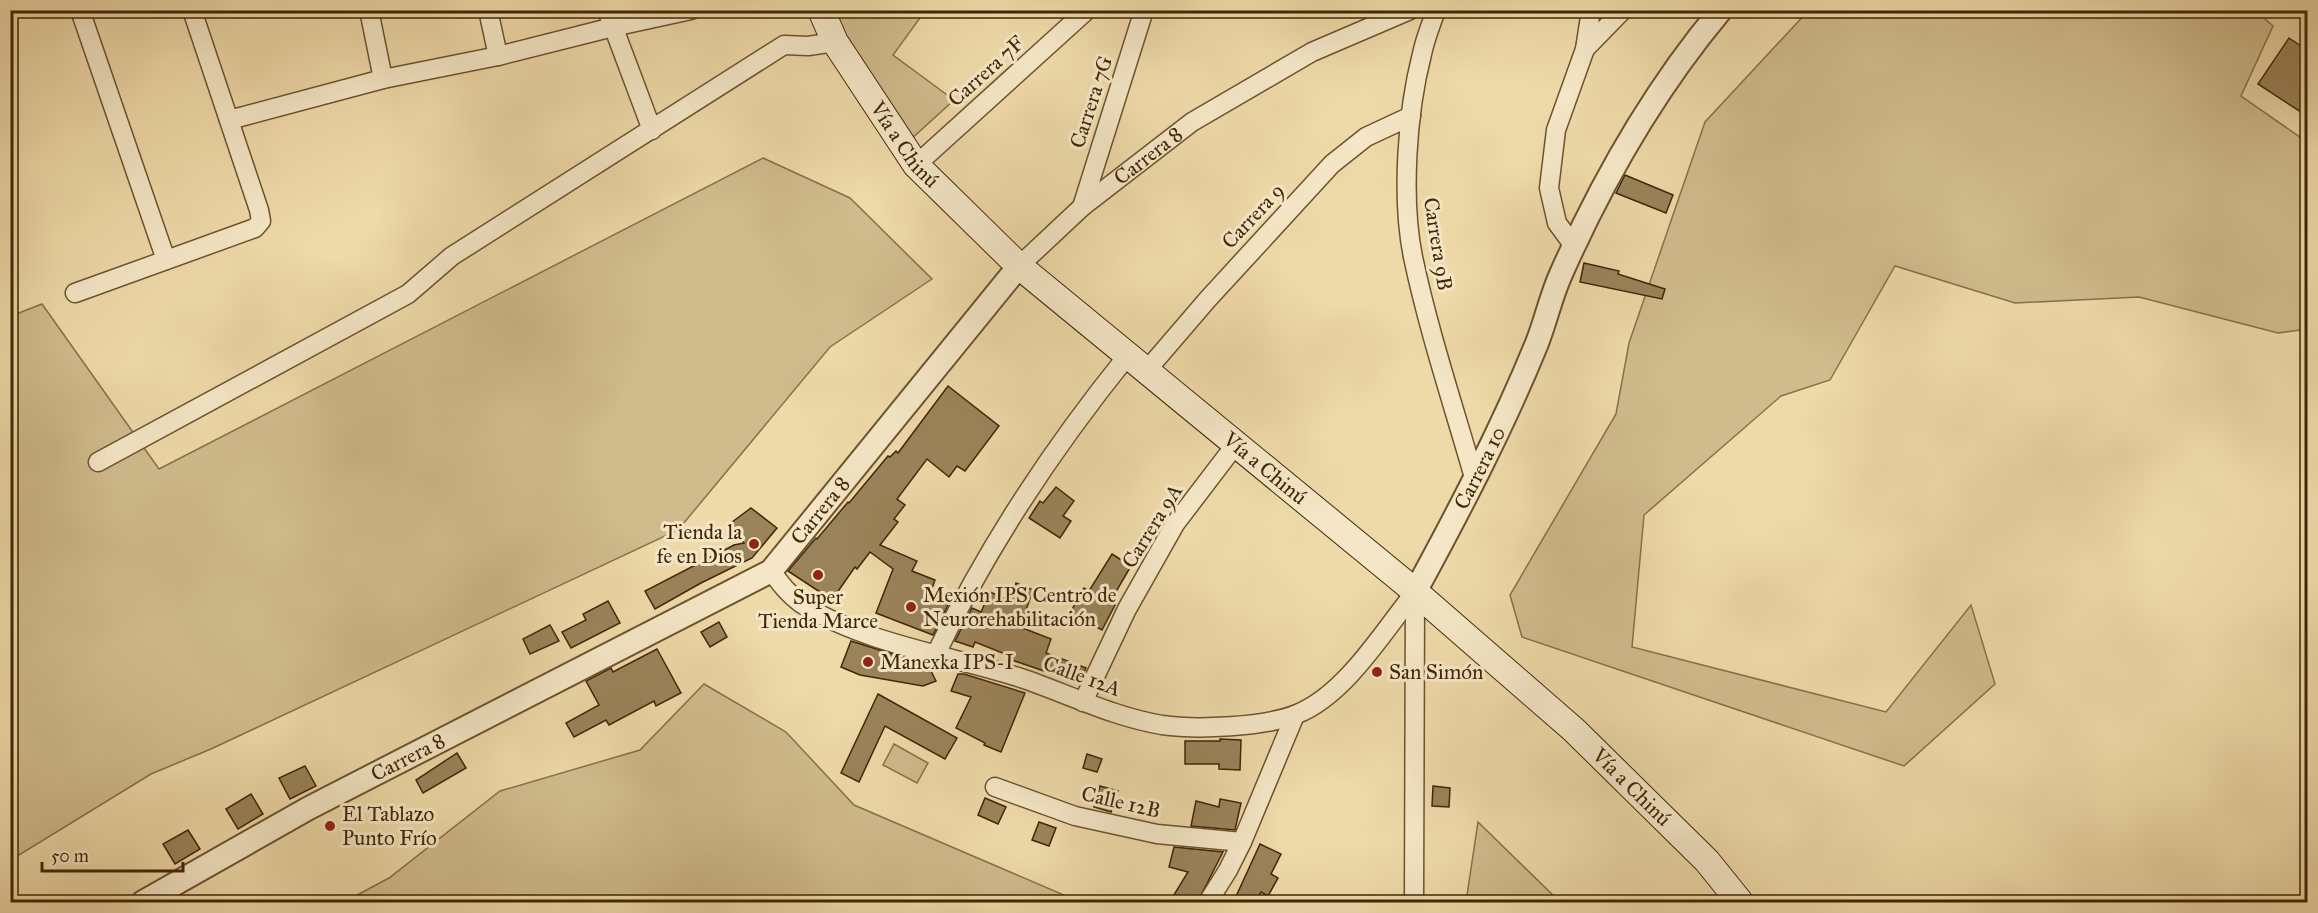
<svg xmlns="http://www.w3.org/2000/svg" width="2318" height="913" viewBox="0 0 2318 913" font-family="'IM FELL Great Primer',serif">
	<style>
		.green { fill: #d0bb8c; stroke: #887048; stroke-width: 1.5 }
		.building { fill: #9a835a; stroke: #402605; stroke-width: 1.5 }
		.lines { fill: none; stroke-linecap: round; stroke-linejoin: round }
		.minor-casing { stroke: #6c532e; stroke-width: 21 }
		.tertiary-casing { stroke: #6c532e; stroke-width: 26 }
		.secondary-casing { stroke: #402605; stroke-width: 28 }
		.minor { stroke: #f4e6c6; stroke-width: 18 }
		.tertiary { stroke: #f4e6c6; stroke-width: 22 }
		.secondary { stroke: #f4e6c6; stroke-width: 26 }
		.poi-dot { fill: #8f2418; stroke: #f4e6c6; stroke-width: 2 }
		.labels { text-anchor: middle; stroke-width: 6; stroke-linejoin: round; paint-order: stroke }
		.street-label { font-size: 21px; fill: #402605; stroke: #f4e6c6 }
		.poi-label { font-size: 21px; fill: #402605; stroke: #f4e6c6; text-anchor: start }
	</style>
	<rect width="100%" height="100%" fill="#eed9a8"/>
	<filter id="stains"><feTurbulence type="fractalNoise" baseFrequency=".00333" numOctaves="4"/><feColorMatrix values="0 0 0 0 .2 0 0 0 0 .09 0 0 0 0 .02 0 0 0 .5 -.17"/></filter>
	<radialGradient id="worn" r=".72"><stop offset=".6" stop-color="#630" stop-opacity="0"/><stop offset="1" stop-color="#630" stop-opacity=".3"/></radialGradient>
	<g class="green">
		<path d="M2255,10l18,16 -32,70 66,46v187l-29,4 -139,-36 -124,6 -120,-37 -65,114 -49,16 -137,119 -12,132 254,65 85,-107 24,79 -91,82 -382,-129 -12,-42 106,-181 13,-71 76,-221 103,-111z"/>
		<path d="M830,11h95l-32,44 61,45 -45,41z"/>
		<path d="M763,158l87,40 82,81 -102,68 -152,183 -467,219 -60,25 -140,86v-544l31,-12 117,165z"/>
		<path d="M704,684l82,48 68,73 226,97h-736l45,-24 111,-87 140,-41z"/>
		<path d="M894,744l34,19 -11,20 -34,-18z"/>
		<path d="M1478,822l82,80h-94z"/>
	</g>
	<g class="building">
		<path d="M2289,38l18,12v66l-49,-32z"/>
		<path d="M1625,175l48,20 -7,18 -50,-20z"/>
		<path d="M1584,263l35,8 -1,3 47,15 -3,10 -82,-17z"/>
		<path d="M948,386l51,40 -34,45 -8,-5 -8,11 -22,-18 -30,40 8,6 -11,14 4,3 -18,23 37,16 -5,10 23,9 -5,14 20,7 -17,34 -57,-22 17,-44 -23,-17 -13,17 -2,-2 -23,33 -44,-29 28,-33 1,1 31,-37 1,1 39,-47 2,1 6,-6 2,2z"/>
		<path d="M1056,487l18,14 -11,15 8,5 -11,17 -31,-20 11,-17 3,2z"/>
		<path d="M751,508l26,20 -25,30 -51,25 -46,26 -10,-18 89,-46 10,-2 -16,-18z"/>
		<path d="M1112,554l19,12 -21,36 5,3 -13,25 -32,-17 14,-25 5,3z"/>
		<path d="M1016,583l17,7 -13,37 31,12 -5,14 40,15 -7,15 -70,-24 1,-3 -35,-14 -2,5 -18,-6 17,-33 9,4 9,-20 20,9z"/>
		<path d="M608,601l12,22 -49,25 -9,-16 24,-12 -3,-6z"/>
		<path d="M719,622l8,15 -17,10 -9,-15z"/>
		<path d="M550,625l9,16 -29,13 -7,-15z"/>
		<path d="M851,641l64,20 -1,2 17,8 5,10 -13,5 -63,-11 -19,-8z"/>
		<path d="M657,649l24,44 -25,13 -2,-5 -45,24 -3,-5 -32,17 -8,-14 33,-18 -13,-24 25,-13 2,4z"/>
		<path d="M958,674h6l61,19 -24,59 -17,-7 1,-2 -29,-15 15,-31 -20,-6z"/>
		<path d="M878,694l79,44 -12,21 -60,-33 -26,56 -18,-9z"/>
		<path d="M1220,739l21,1 -1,30 -21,-1v-5h-34v-23h35z"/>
		<path d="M457,753l9,15 -43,25 -7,-13z"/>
		<path d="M1087,754l15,5 -5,13 -14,-4z"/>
		<path d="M305,766l11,20 -26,13 -11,-21z"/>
		<path d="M1100,786l18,5 -7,21 -17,-5z"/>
		<path d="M1433,786l17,2 -1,19 -17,-1z"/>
		<path d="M251,794l12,20 -25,15 -12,-20z"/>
		<path d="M985,798l21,9 -8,17 -20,-9z"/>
		<path d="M1220,799l21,4 -6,27 -44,-4 5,-25 23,6z"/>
		<path d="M1039,822l17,6 -7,18 -17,-6z"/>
		<path d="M188,830l12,19 -25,15 -12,-20z"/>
		<path d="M1260,844l21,10 -10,20 7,4 -10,18 -7,-4 -7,11h-21z"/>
		<path d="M1174,847l49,5 -26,51h-28l19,-31 -19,-5z"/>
	</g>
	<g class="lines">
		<defs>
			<g id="minor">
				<path d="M80,10l86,250"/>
				<path d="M369,10l14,69"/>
				<path d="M488,10l10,46"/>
				<path d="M607,10l45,120"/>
				<path d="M1436,10c-5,15 -11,29 -14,44 -15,58 -21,144 -9,203 16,76 41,150 62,224"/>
				<path d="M1585,49l38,-39"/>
				<path d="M229,120l154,-41 115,-23 115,-29 78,-17"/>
				<path d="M916,165l171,-155"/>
				<path d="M1082,207l62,-197"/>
				<path d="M1574,246l-17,-23 -8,-35 7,-58 29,-81 6,-39"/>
				<path id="s1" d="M1019,266l63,-59 110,-85 120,-70 98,-42"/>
				<path d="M75,293l180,-65 6,-7 -2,-11 -67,-200"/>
				<path d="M1147,370l61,-71 124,-135 34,-27 45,-21"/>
				<path d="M98,462l310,-168 44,-38 332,-211 24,1 27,-4"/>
				<path d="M771,571c9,12 18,24 31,33 63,40 152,52 222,75 46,16 90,38 138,46 35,5 103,2 135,-11 48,-19 86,-82 118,-122"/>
				<path d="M936,654c52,-109 116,-205 192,-299"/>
				<path d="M1083,702l44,-93 48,-85 61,-80"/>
				<path d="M995,787l80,29 82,18 85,8"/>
				<path d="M1208,902l20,-32 14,-28 53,-127"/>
				<path d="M1414,902l1,-310"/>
			</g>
			<g id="tertiary">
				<path id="s2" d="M1415,592c44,-81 87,-163 122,-249 9,-23 14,-47 24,-69 42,-95 93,-184 160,-264"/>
				<path id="s3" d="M143,902l166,-94 462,-237 248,-305"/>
			</g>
			<g id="secondary">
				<path id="s4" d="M821,10l14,32 81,123 103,101 386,317 169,147 133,131 33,41"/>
			</g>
		</defs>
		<use href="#minor" class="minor-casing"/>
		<use href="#tertiary" class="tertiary-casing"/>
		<use href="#secondary" class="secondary-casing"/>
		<use href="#minor" class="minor"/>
		<use href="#tertiary" class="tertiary"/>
		<use href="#secondary" class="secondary"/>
	</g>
	<g class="poi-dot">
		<circle cx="754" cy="544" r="6"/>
		<circle cx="818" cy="575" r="6"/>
		<circle cx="911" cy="607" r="6"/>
		<circle cx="868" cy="662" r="6"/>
		<circle cx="1377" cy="672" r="6"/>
		<circle cx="330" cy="826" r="6"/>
	</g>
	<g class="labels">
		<g class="street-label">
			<text transform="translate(986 71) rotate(-42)" y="7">Carrera 7F</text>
			<text transform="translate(1091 102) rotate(-72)" y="7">Carrera 7G</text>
			<text dy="7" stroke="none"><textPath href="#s4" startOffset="159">Vía a Chinú</textPath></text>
			<text dy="7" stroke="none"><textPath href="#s1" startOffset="170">Carrera 8</textPath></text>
			<text transform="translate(1253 216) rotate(-47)" y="7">Carrera 9</text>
			<text transform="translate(1438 244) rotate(81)" y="7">Carrera 9B</text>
			<text dy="7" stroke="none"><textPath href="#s4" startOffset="645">Vía a Chinú</textPath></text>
			<text dy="7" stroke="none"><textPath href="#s2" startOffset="140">Carrera 10</textPath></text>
			<text dy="7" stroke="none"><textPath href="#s3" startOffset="788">Carrera 8</textPath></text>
			<text transform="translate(1152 526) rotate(-58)" y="7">Carrera 9A</text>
			<text transform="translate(1082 676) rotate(20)" y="7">Calle 12A</text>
			<text dy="7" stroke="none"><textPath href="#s3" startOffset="302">Carrera 8</textPath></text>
			<text dy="7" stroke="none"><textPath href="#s4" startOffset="1131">Vía a Chinú</textPath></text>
			<text transform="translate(1121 802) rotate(13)" y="7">Calle 12B</text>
		</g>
		<g class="poi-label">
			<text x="742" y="539" text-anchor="end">Tienda la<tspan x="742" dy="24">fe en Dios</tspan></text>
			<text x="923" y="602">Mexión IPS Centro de<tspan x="923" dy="24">Neurorehabilitación</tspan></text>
			<text x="818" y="604" text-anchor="middle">Super<tspan x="818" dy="24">Tienda Marce</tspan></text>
			<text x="880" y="669">Manexka IPS-I</text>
			<text x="1389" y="679">San Simón</text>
			<text x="342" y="821">El Tablazo<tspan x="342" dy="24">Punto Frío</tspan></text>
		</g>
	</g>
	<rect width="2318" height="913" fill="none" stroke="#eed9a8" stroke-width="36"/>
	<rect x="12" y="12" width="2294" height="889" fill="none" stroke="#402605" stroke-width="3"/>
	<rect x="18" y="18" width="2282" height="877" fill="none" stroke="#402605" stroke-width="1.5"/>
	<path d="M42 862v9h141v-9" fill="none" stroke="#402605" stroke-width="3"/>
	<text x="51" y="862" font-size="18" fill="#402605" stroke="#f4e6c6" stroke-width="4.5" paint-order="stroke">50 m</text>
	<rect width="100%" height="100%" filter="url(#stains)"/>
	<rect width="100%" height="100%" fill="url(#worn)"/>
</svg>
